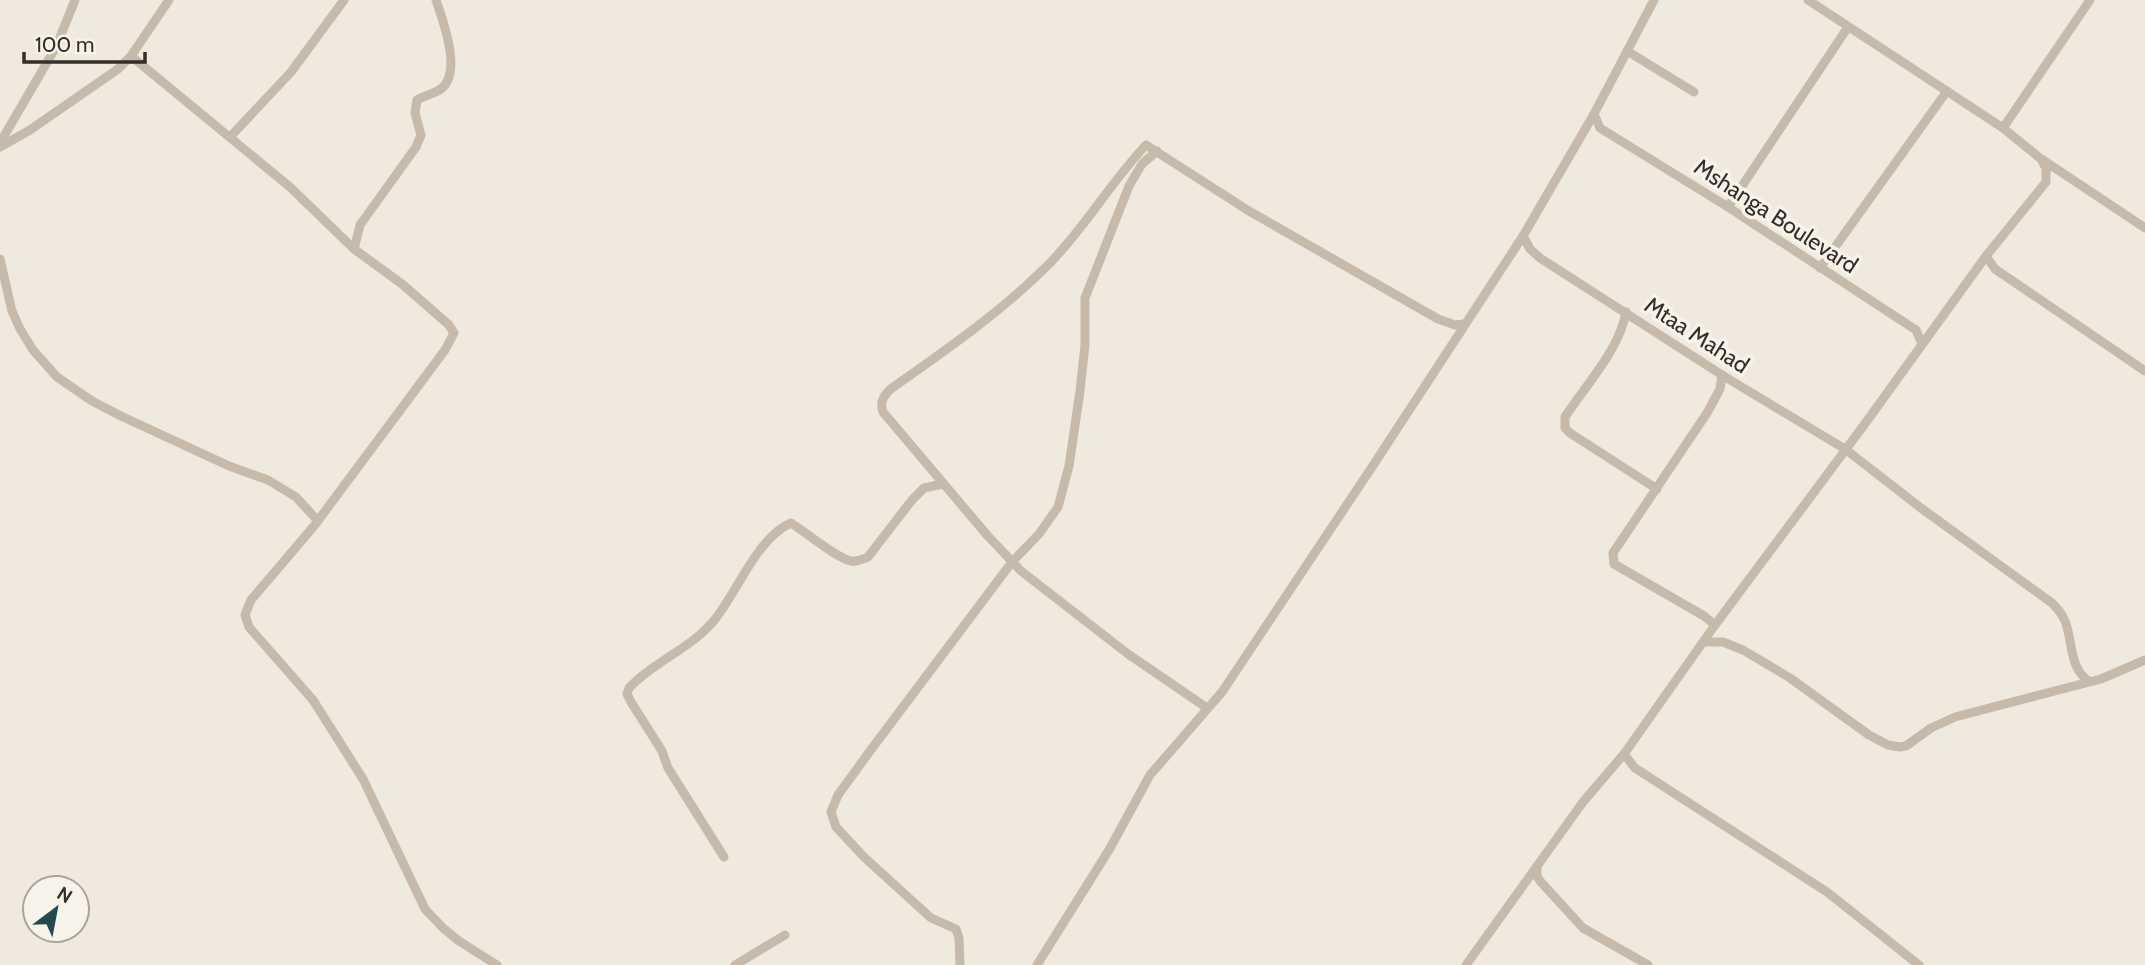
<svg xmlns="http://www.w3.org/2000/svg" width="2145" height="965" viewBox="0 0 2145 965" font-family="Cabin,sans-serif">
	<style>
		.lines { fill: none; stroke-linecap: round; stroke-linejoin: round }
		.minor { stroke: #c6baab; stroke-width: 9 }
		.labels { text-anchor: middle; stroke-width: 7; stroke-linejoin: round; paint-order: stroke }
		.street-label { font-size: 23px; fill: #352e29; stroke: #f7f2ea }
	</style>
	<rect width="100%" height="100%" fill="#efe9de"/>
	<g class="lines">
		<g class="minor">
			<path d="M1627,51l67,41"/>
			<path d="M131,56l159,131 64,62 48,35 47,41 5,8 -9,17 -131,176 -63,74 -6,15 4,12 64,73 50,79 62,130 18,19 16,13 38,24"/>
			<path d="M1594,114l6,14 128,79 188,123 6,14"/>
			<path d="M2003,128l87,-128"/>
			<path d="M231,136l60,-64 53,-72"/>
			<path d="M0,143l56,-96 19,-47"/>
			<path d="M0,147l30,-17 88,-61 13,-13 38,-56"/>
			<path d="M2043,160l102,68"/>
			<path d="M1728,207l120,-180"/>
			<path d="M1523,236l7,13 10,9 182,117 123,74 76,59 131,95c5,5 10,11 13,18 8,20 4,48 24,60"/>
			<path d="M354,249l6,-24 56,-78 5,-12 -6,-22 2,-13c8,-5 18,-6 25,-12 20,-17 1,-67 -6,-88"/>
			<path d="M1986,256l9,13 150,102"/>
			<path d="M0,259l12,52 8,18 13,21 24,27 35,24 29,15 108,50 39,14 28,17 22,24"/>
			<path d="M1820,268l127,-177"/>
			<path d="M1626,312c-6,37 -41,74 -61,105v11l5,5 87,56"/>
			<path d="M1715,625l-11,-9 -90,-52 -1,-11 94,-140 13,-24 2,-14"/>
			<path d="M1704,642h19l20,8 47,28 79,57 19,10 12,2 6,-1 25,-18 24,-11 146,-38 44,-19"/>
			<path d="M1207,708l-79,-54 -107,-83 -34,-36 -104,-123c-4,-11 2,-18 9,-24 54,-38 109,-76 156,-123 36,-36 62,-82 98,-120l103,66 189,108 17,6 9,-1"/>
			<path d="M1624,754l11,14 192,124 92,73"/>
			<path d="M724,857l-56,-89 -6,-17 -31,-49 -4,-8 2,-6c25,-27 64,-40 87,-70 22,-28 42,-81 75,-95 13,8 47,36 60,38 6,1 12,-2 17,-4l44,-57 12,-12 19,-4"/>
			<path d="M1537,866v10l3,5 43,47 65,37"/>
			<path d="M735,965l50,-30"/>
			<path d="M960,965l-1,-27 -3,-9 -25,-11 -67,-61 -28,-30 -5,-15 7,-17 32,-44 142,-189 27,-28 19,-27 11,-41 11,-75 5,-46v-47l44,-112 13,-22 15,-13"/>
			<path d="M1037,965l72,-115 41,-75 72,-83 152,-228 149,-228 71,-122 60,-114"/>
			<path d="M1466,965l117,-163 41,-48 91,-129 149,-200 122,-169 60,-74v-14l-5,-9 -38,-31 -195,-128"/>
		</g>
	</g>
	<g class="labels">
		<g class="street-label">
			<text transform="translate(1776 216) rotate(33)" y="8">Mshanga Boulevard</text>
			<text transform="translate(1697 335) rotate(33)" y="8">Mtaa Mahad</text>
		</g>
	</g>
	<g transform="translate(56 909) rotate(32)"><circle r="33" fill="#f7f2ea" stroke="#a9a49d" stroke-width="2"/>
	<path d="M0-5L12 26L0 18L-12 26Z" fill="#244a51"/>
	<text y="-10" font-size="19" font-weight="bold" text-anchor="middle" fill="#352e29">N</text>
	</g>
	<path d="M24 52v10h121v-10" fill="none" stroke="#352e29" stroke-width="3.5"/>
	<text x="35" y="52" font-size="21" fill="#352e29" stroke="#f7f2ea" stroke-width="5" paint-order="stroke">100 m</text>
</svg>
